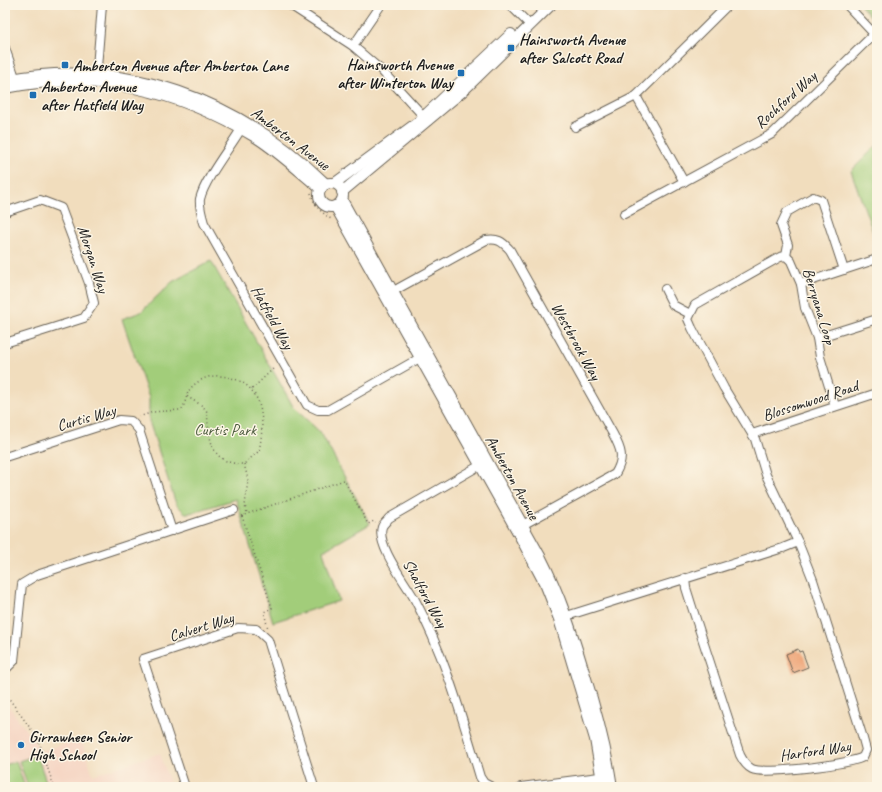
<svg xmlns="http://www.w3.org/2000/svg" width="882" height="792" viewBox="0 0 882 792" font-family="Caveat,sans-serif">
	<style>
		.built { fill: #f5d3c1 }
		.green { fill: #a2cd7a; stroke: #5f744b }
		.building { fill: #eea374 }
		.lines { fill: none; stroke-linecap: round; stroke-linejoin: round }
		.minor-casing { stroke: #676054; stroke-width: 10 }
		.tertiary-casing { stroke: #676054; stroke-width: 12 }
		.path { stroke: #676054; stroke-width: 1.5; stroke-dasharray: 1 3; stroke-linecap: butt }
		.minor { stroke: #fff; stroke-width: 8 }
		.tertiary { stroke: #fff; stroke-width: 10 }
		.poi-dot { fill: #1f6fb2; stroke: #fcf5e5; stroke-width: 1.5 }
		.labels { text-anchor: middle; stroke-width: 3; stroke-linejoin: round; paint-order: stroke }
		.poi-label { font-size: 16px; font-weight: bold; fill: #1c1c1c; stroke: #fcf5e5; text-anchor: start }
		.street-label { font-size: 16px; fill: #1c1c1c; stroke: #fcf5e5 }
		.park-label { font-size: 16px; fill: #4b5a3d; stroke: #fcf5e5 }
	</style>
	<rect width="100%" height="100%" fill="#fcf5e5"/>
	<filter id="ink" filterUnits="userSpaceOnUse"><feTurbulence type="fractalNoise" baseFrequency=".025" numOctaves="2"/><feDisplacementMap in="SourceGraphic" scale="8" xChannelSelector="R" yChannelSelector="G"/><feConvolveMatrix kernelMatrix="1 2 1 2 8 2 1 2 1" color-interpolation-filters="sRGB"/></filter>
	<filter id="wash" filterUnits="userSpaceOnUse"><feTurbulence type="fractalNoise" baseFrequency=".012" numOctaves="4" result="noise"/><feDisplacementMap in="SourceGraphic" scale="16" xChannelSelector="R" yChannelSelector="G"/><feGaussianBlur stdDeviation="0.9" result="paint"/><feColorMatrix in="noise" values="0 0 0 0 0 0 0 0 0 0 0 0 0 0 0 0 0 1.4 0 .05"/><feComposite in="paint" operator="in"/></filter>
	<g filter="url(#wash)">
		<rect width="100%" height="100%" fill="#f1ddbd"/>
		<path class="built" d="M5,701l36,50 40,-12 12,36 67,-22 11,34h-166z"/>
		<g class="green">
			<path d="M860,5h17v18z"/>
			<path d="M877,145v98l-26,-72z"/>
			<path d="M211,261l83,147 27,25 49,91 -47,27 16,50 -66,21 -37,-123 -46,14h-5l-9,-9 -27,-83v-23l-27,-79 19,-7 31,-30z"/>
			<path d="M37,755l11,32h-20l-9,-26z"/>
			<path d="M16,761l9,26h-20v-22z"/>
		</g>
		<g id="blocks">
			<path class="building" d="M798,649l1,3 3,-1 6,16 -15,6 -7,-19z"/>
		</g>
	</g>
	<g filter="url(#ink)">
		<use href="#blocks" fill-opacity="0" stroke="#676054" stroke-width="1"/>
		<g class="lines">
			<defs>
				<g id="minor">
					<path d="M290,5l63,41 28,24 47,51"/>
					<path d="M510,5l20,20"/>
					<path d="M847,5l30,32"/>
					<path d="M353,46l28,-41"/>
					<path d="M5,48l12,35"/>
					<path d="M96,80l6,-75"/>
					<path d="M636,96l48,86"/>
					<path d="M244,124c-11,20 -39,54 -44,75 -1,7 2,17 4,24l103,182 11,5h10l97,-55"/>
					<path d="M575,127l61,-31 92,-91"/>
					<path d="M5,212l35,-12 21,8 28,75 5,20 -10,15 -79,25"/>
					<path d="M624,214l148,-80 102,-100"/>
					<path d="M786,256l2,-11 -7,-20 6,-13 26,-15 8,3 23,70"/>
					<path d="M801,284l76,-25"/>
					<path d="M665,289l8,16 17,9"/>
					<path d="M388,294l98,-54c11,-2 16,1 24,10l103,184c8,15 12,24 2,40l-96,53"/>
					<path d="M817,338l60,-19"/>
					<path d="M752,434l125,-41"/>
					<path d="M5,457l114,-37 12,1 8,9 33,101"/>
					<path d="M484,463l-95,55c-2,3 -6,6 -7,9 -6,18 23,55 32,71 31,58 47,116 66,179l4,6 8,4"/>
					<path d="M798,542l-32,-67 -11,-36 -31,-51 -32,-60 -4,-9 7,-14 85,-48 6,-1 5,5 10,23 4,24 12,30 3,19 15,49"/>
					<path d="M560,618l223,-70 15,-6 15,38 49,155 4,15 -3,7c-12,7 -99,18 -111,12 -6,-3 -9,-8 -12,-14l-48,-148 -6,-19 -1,-10"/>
					<path d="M5,670l9,-9 8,-77 15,-9 197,-65"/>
					<path d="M185,787l-42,-128 95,-31 18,1 12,11 46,147"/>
					<path d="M521,787l86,-11"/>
				</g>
				<g id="tertiary">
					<path d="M5,80c121,-24 234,20 321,104"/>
					<path d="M5,88c91,-18 173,2 252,50 22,14 43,34 64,51"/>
					<path d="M335,183l83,-61 93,-88"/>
					<circle cx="331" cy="195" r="12"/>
					<path d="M342,192l121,-101 88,-86"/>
					<path d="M342,200l199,358c19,37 31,74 43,114 12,38 22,75 28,115"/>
					<path d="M335,206l181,323 30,57 13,33 36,120 8,48"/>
				</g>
			</defs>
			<use href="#minor" class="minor-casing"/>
			<use href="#tertiary" class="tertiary-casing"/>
			<g class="path">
				<path d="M311,193c3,13 10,19 20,26"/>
				<path d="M252,389l23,-22"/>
				<path d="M139,417l14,-5 26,-2 3,-1c4,-6 4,-15 8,-20 8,-9 18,-14 30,-13 43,4 46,40 39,75l-15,13c-28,0 -33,-15 -36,-40 -1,-6 1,-11 -3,-15 -4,-6 -13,-8 -18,-13"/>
				<path d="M244,464l4,15 -3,27 2,7"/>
				<path d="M241,516l103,-36 24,44 6,-3 1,2"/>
				<path d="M242,516l30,92 -8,4 4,17"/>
				<path d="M5,693l33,46 16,48"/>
			</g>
			<use href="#minor" class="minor"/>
			<use href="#tertiary" class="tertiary"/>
		</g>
	</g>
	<g class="poi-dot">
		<rect x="507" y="44" width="8" height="8" rx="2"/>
		<rect x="61" y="61" width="8" height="8" rx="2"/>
		<rect x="457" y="69" width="8" height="8" rx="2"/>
		<rect x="29" y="91" width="8" height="8" rx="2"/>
		<circle cx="21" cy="745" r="4"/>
	</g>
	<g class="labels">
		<g class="poi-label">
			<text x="519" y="45">Hainsworth Avenue<tspan x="519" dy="18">after Salcott Road</tspan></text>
			<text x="453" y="70" text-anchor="end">Hainsworth Avenue<tspan x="453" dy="18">after Winterton Way</tspan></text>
			<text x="73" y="71">Amberton Avenue after Amberton Lane</text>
			<text x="41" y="92">Amberton Avenue<tspan x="41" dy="18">after Hatfield Way</tspan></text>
			<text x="29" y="742">Girrawheen Senior<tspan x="29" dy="18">High School</tspan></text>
		</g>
		<g class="street-label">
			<text transform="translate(785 99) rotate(-42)" y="6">Rochford Way</text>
			<text transform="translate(291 138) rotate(37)" y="6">Amberton Avenue</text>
			<text transform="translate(94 259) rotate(72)" y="6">Morgan Way</text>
			<text transform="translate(820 306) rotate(73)" y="6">Berryana Loop</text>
			<text transform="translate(273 317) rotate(61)" y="6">Hatfield Way</text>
			<text transform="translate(577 341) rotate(61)" y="6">Westbrook Way</text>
			<text transform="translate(810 400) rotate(-18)" y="6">Blossomwood Road</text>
			<text transform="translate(86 417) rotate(-16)" y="6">Curtis Way</text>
			<text transform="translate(513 477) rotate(61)" y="6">Amberton Avenue</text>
			<text transform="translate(426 593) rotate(61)" y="6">Shalford Way</text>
			<text transform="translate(201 626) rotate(-17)" y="6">Calvert Way</text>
			<text transform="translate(815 750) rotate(-8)" y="6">Harford Way</text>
		</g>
		<g class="park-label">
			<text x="225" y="435">Curtis Park</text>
		</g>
	</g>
	<rect width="882" height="792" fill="none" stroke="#fcf5e5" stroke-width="20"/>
</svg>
